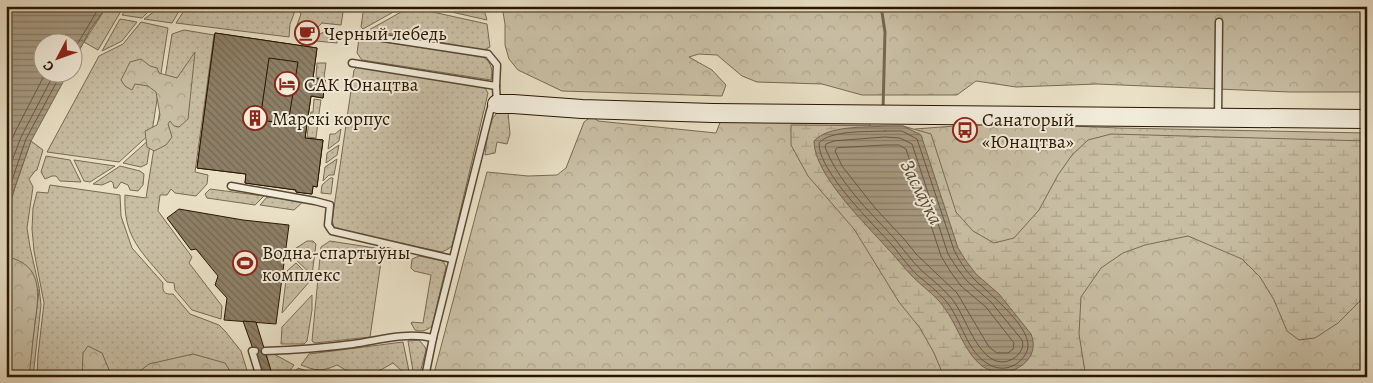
<svg xmlns="http://www.w3.org/2000/svg" width="1373" height="383" viewBox="0 0 1373 383" font-family="Alegreya,serif">
	<style>
		.grass { fill: url(#grass-dots); stroke: #786a52 }
		.forest { fill: url(#forest-crowns); stroke: #786a52 }
		.wetland { fill: url(#wetland-marsh); stroke: #786a52 }
		.water { fill: url(#water-rules); stroke: #75664f }
		.lines { fill: none; stroke-linecap: round; stroke-linejoin: round }
		.shore { stroke: #685842; stroke-width: 1 }
		.stream { stroke: #75664f; stroke-width: 3 }
		.building { fill: url(#building-back-hatch); stroke: #291600 }
		.lane-casing { stroke: #594832; stroke-width: 9 }
		.secondary-casing { stroke: #291600; stroke-width: 20 }
		.lane { stroke: #f1ebda; stroke-width: 6 }
		.secondary { stroke: #f1ebda; stroke-width: 18 }
		.labels { text-anchor: middle; stroke-width: 4; stroke-linejoin: round; paint-order: stroke }
		.poi-label { font-size: 19px; fill: #291600; stroke: #f1ebda; text-anchor: start }
		.water-label { font-size: 20px; font-style: italic; fill: #5c4b34; stroke: #f1ebda }
	</style>
	<defs>
		<pattern id="grass-dots" width="8" height="8" patternUnits="userSpaceOnUse" patternTransform="scale(1.25)"><rect width="8" height="8" fill="#c8bea4"/><path d="M2 2h.1M6 6h.1" fill="none" stroke="#aca38b" stroke-width="1.8" stroke-linecap="round"/></pattern>
		<pattern id="forest-crowns" width="20" height="18" patternUnits="userSpaceOnUse" patternTransform="scale(1.25)"><rect width="20" height="18" fill="#c8bea4"/><path d="M2 6a3 3 0 1 1 6 0M12 15a3 3 0 1 1 6 0" fill="none" stroke="#aca38b"/></pattern>
		<pattern id="wetland-marsh" width="20" height="14" patternUnits="userSpaceOnUse" patternTransform="scale(1.25)"><rect width="20" height="14" fill="#c8bea4"/><path d="M1 5h8M5 5V1M11 12h8M15 12V8" fill="none" stroke="#aca38b"/></pattern>
		<pattern id="water-rules" width="6" height="5" patternUnits="userSpaceOnUse" patternTransform="scale(1.25)"><rect width="6" height="5" fill="#a89b83"/><path d="M0 2.5h6" fill="none" stroke="#897d69"/></pattern>
		<pattern id="building-back-hatch" width="6" height="6" patternUnits="userSpaceOnUse" patternTransform="scale(1.25)"><rect width="6" height="6" fill="#8d7f67"/><path d="M-1 5l2 2M0 0l6 6M5-1l2 2" fill="none" stroke="#736752"/></pattern>
	</defs>
	<rect width="100%" height="100%" fill="#e9e0c6"/>
	<filter id="stains"><feTurbulence type="fractalNoise" baseFrequency=".004" numOctaves="4"/><feColorMatrix values="0 0 0 0 .2 0 0 0 0 .09 0 0 0 0 .02 0 0 0 .5 -.17"/></filter>
	<radialGradient id="worn" r=".72"><stop offset=".6" stop-color="#630" stop-opacity="0"/><stop offset="1" stop-color="#630" stop-opacity=".3"/></radialGradient>
	<g class="grass">
		<path d="M107,6h17l-26,44 -14,-8z"/>
		<path d="M129,6h25l-12,12 -20,-3z"/>
		<path d="M162,6h20l-10,17 -28,-4z"/>
		<path d="M187,6h103l5,5 -5,13 -1,13 -113,-14z"/>
		<path d="M294,6h50l-3,19 -19,-2 -5,5 -20,-3 4,-11z"/>
		<path d="M364,6h40l-41,23 -2,-2z"/>
		<path d="M425,6h58l4,14z"/>
		<path d="M410,7l77,17 3,23 -6,3 -115,-20z"/>
		<path d="M120,19l17,3 -15,19 -20,10z"/>
		<path d="M141,22l27,6 -16,104 -33,30 -72,-10 52,-96 24,-12z"/>
		<path d="M184,30l30,5 -19,137 13,3 -1,9 -11,12 -21,-3 -4,-4 -4,6h-7l-2,16 34,46 -3,6 33,43 -1,13 -29,-9 -17,-20 -1,-7 -7,-1c-25,-30 -44,-44 -42,-87l21,3 26,-164z"/>
		<path d="M324,32l14,2 -1,9 -21,-2 2,-6z"/>
		<path d="M359,38l124,19c9,6 10,13 8,23l-129,-20 -5,-7z"/>
		<path d="M317,63h9l-2,15 -8,-1z"/>
		<path d="M358,66l125,19 5,8 -36,153 -4,3 -6,3 -104,-22 -4,-3 -2,-6 22,-151z"/>
		<path d="M314,99l7,1 -3,20 -8,-2 1,-6h2z"/>
		<path d="M499,112h9l2,22 -3,10 -10,-2 -2,11 -10,2c2,-12 2,-37 14,-43z"/>
		<path d="M309,120l9,2 -2,16 -9,-1z"/>
		<path d="M341,129l-2,12 -11,8 2,-15h5z"/>
		<path d="M151,138l-4,26 -6,3 -18,-4z"/>
		<path d="M31,141l12,9 -6,20 -2,1 -6,8 4,8 -6,41 3,19 9,40 2,18 -8,72h-5l11,-86 -27,-33 -6,2v-42l9,-31z"/>
		<path d="M339,145l-2,10 -11,8 1,-10z"/>
		<path d="M46,156l24,4 11,22 -21,-1 -4,-5h-4l-7,3 -4,-7z"/>
		<path d="M337,159l-3,16h-5l-6,6 2,-14z"/>
		<path d="M74,160l41,6 -25,16 -6,-1z"/>
		<path d="M120,166l20,5 4,3 -1,11 -5,6 -8,-1 -2,-5 -7,-3 -4,6h-3l-1,-5 -2,-2 -9,4 -9,-1z"/>
		<path d="M330,178h3l-2,16 -10,-1 1,-8z"/>
		<path d="M50,185l70,10 1,21 11,32 31,35c-1,8 1,12 10,11l17,20 29,11 6,6 16,20 8,26h-212l1,-22 6,-52 -10,-52 -2,-22 1,-21 4,-16 11,1z"/>
		<path d="M210,189l54,7 -9,9 -48,-7 -2,-4z"/>
		<path d="M267,197l37,4 -10,9 -34,-5z"/>
		<path d="M307,241h6l3,3 -4,31 -19,-18v-7z"/>
		<path d="M330,241l45,7 7,7 -12,82 -55,6 -3,-2 9,-94z"/>
		<path d="M419,256l24,5 3,6 -14,59c-6,5 -10,6 -17,4l-4,-7 1,-1 11,1 8,-48 -17,-4 -3,-3 1,-9z"/>
		<path d="M296,263l14,14v4l-28,32 5,-42z"/>
		<path d="M312,295v15l-5,31 -3,3h-23l1,-17z"/>
		<path d="M419,340l6,7 1,3 -7,27h-5l-6,-36z"/>
		<path d="M403,342l6,29 -2,1h-4l-10,-9 -16,9h-28l-12,-7c-15,7 -21,6 -36,0l8,-11z"/>
		<path d="M266,354h8l20,11 -6,8 -7,3 -2,-5 -7,3z"/>
		<path d="M298,368l15,5 4,4h-26z"/>
	</g>
	<g class="forest">
		<path d="M502,6h865v86h-77l-193,-8 -81,3 -40,-6 -19,14h-95l-40,-11 -65,-2 -15,-6 -25,-21 -18,-1 -10,3 23,13 14,15 -4,11 -160,-5 -44,-21 -9,-11 -4,-14v-21z"/>
		<path d="M195,52l-7,67 -9,8 -5,-1 -4,-5 -2,3 4,13 -6,8 -12,6 -7,-4 -2,-16 12,-6 3,-10 -4,-23 -8,-6 -13,-2 -3,6 -7,-4 -4,-6 9,-18 11,-3 9,7 7,2 2,5 18,5z"/>
		<path d="M592,116l6,5 118,12 5,-13 149,2v5l106,147 -55,-139 -6,-6 80,-6 124,5 248,5v244h-934l54,-205 41,4 29,-1 9,-7 18,-46z"/>
		<path d="M12,258c35,11 25,45 22,73 -2,15 -3,30 -5,46h-23v-117z"/>
		<path d="M88,346l14,7 10,24h-30l1,-24z"/>
		<path d="M193,354l32,9 7,11 -4,3h-96l17,-13z"/>
	</g>
	<path class="wetland" d="M791,125l112,1 28,8 25,78 17,19 21,12 20,-5 25,-28 19,-35 14,-20 16,-15 23,-6 256,7v141l-7,19 -22,22 -23,15 -16,2 -12,-9 -13,-31 -14,-23 -18,-18 -54,-23 -43,9 -22,8 -22,15 -20,29 -2,37 6,38 2,5h-143l-10,-24 -14,-25 -21,-26 -45,-73 -46,-53 -17,-31z"/>
	<g class="water">
		<path d="M6,6h101l-17,24 -17,33 -1,-21h-30v30l26,1 -37,68 -16,46 -9,31z"/>
		<path d="M885,126h18l18,9 37,113 8,13 10,13 23,20 32,40c12,28 -26,49 -49,32 -19,-15 -24,-41 -39,-60 -8,-11 -20,-19 -30,-29 -9,-9 -16,-19 -25,-28 -22,-25 -74,-74 -74,-108 15,-16 49,-13 71,-15z"/>
	</g>
	<g class="lines">
		<g class="shore">
			<path d="M72,53l28,-47"/>
			<path d="M885,131h17l15,8 37,111c5,10 11,20 19,28 14,14 63,52 54,73 -6,14 -22,22 -37,14 -24,-12 -28,-46 -45,-65 -8,-9 -18,-17 -28,-25 -9,-9 -16,-19 -24,-29 -19,-21 -75,-75 -74,-103 11,-13 49,-11 66,-12z"/>
			<path d="M885,137l15,1 12,6 36,110 9,14 10,13 24,21 31,38c4,11 -9,22 -20,22 -25,-1 -36,-46 -50,-63 -9,-11 -21,-20 -31,-29 -10,-10 -18,-21 -27,-32 -25,-27 -55,-55 -69,-91l1,-3 8,-3z"/>
			<path d="M886,145h13l7,4 35,107 9,15 11,15 25,21 28,36 -1,6 -5,4h-11l-8,-6 -32,-54 -40,-38 -13,-16 -29,-31 -33,-42 -7,-15 2,-3z"/>
			<path d="M6,155l9,-23 31,-60"/>
			<path d="M6,177l15,-40 34,-65"/>
			<path d="M6,198l20,-59 36,-67"/>
		</g>
		<path class="stream" d="M881,6l4,26 -2,78"/>
	</g>
	<g class="building">
		<path d="M215,33l102,15 -4,30 12,2 -2,18 -12,-2 -6,42 18,2 -6,47 -4,-1 -1,8 -16,-2v-2l-51,-7 1,-9 -49,-6z"/>
		<path d="M215,33l102,15 -4,30 12,2 -2,18 -12,-2 -6,42 18,2 -6,47 -4,-1 -1,8 -16,-2v-2l-51,-7 1,-9 -49,-6z"/>
		<path d="M269,58l29,4 -10,62 -28,-4z"/>
		<path d="M179,209l64,11 46,5 -13,99 -52,-4 3,-22 -12,-13 3,-9 -22,-27 -5,1 -24,-32z"/>
		<path d="M243,321l13,1 16,52 7,-3 2,6h-18z"/>
	</g>
	<g class="lines">
		<defs>
			<g id="lane">
				<path d="M357,34l131,20 9,11 -1,21"/>
				<path d="M352,63l144,23 1,18 -5,1 -2,6 -57,227 -8,39"/>
				<path d="M1218,117l1,-95"/>
				<path d="M231,186l84,15 15,4 -2,20 4,6 120,28"/>
				<path d="M255,351h-3l8,26"/>
				<path d="M265,351c30,-1 58,-3 88,-7 27,-4 53,-12 80,-6"/>
			</g>
			<path id="secondary" d="M497,104h16l69,5 131,4 654,6"/>
		</defs>
		<use href="#lane" class="lane-casing"/>
		<use href="#secondary" class="secondary-casing"/>
		<use href="#lane" class="lane"/>
		<use href="#secondary" class="secondary"/>
	</g>
	<defs>
		<symbol id="cafe-ring" viewBox="-11 -11 22 22"><circle r="9.5" fill="#f1ebda" stroke="#8f2418" stroke-width="1.5"/><path d="M-5.5-4.5H6V0H3Q3 3.5 0 3.5H-2.5Q-5.5 3.5-5.5 0ZM3-3.2v2h1.7v-2ZM-6 4.5H4V6H-6Z" fill="#8f2418"/></symbol>
		<symbol id="hotel-ring" viewBox="-11 -11 22 22"><circle r="9.5" fill="#f1ebda" stroke="#8f2418" stroke-width="1.5"/><path d="M-6-4.5h1.5V1H6V5H4.5V3h-9V5H-6ZM-4 0a1.8 1.8 0 1 1 3.6 0ZM.5 0V-2.5h3Q6-2.5 6 0Z" fill="#8f2418"/></symbol>
		<symbol id="building-ring" viewBox="-11 -11 22 22"><circle r="9.5" fill="#f1ebda" stroke="#8f2418" stroke-width="1.5"/><path d="M-4-6H4V6H1V3H-1V6H-4ZM-2.5-4.3h1.7v1.8h-1.7ZM.8-4.3h1.7v1.8H.8ZM-2.5-1h1.7V.8h-1.7ZM.8-1h1.7V.8H.8Z" fill="#8f2418"/></symbol>
		<symbol id="bus-ring" viewBox="-11 -11 22 22"><circle r="9.5" fill="#f1ebda" stroke="#8f2418" stroke-width="1.5"/><path d="M-5-6H5V4H4V6H2V4H-2V6H-4V4H-5ZM-3.5-4V0h7V-4ZM-3.5 1.2v1.5H-2V1.2ZM2 1.2v1.5H3.5V1.2Z" fill="#8f2418"/></symbol>
		<symbol id="stadium-ring" viewBox="-11 -11 22 22"><circle r="9.5" fill="#f1ebda" stroke="#8f2418" stroke-width="1.5"/><path d="M0-5a6.5 5 0 1 0 0 10a6.5 5 0 1 0 0-10ZM-3.5-1.8h7v3.6h-7Z" fill="#8f2418"/></symbol>
	</defs>
	<g fill-rule="evenodd">
		<use href="#cafe-ring" x="293" y="19" width="28" height="28"/>
		<use href="#hotel-ring" x="273" y="70" width="28" height="28"/>
		<use href="#building-ring" x="241" y="104" width="28" height="28"/>
		<use href="#bus-ring" x="951" y="116" width="28" height="28"/>
		<use href="#stadium-ring" x="231" y="249" width="28" height="28"/>
	</g>
	<g class="labels">
		<g class="poi-label">
			<text x="324" y="40">Черный лебедь</text>
			<text x="304" y="91">САК Юнацтва</text>
			<text x="272" y="125">Марскі корпус</text>
			<text x="982" y="126">Санаторый<tspan x="982" dy="22">«Юнацтва»</tspan></text>
			<text x="262" y="259">Водна-спартыўны<tspan x="262" dy="22">комплекс</tspan></text>
		</g>
		<g class="water-label">
			<text transform="translate(922 192) rotate(63)" y="7">Заслаўка</text>
		</g>
	</g>
	<rect width="1373" height="383" fill="none" stroke="#e9e0c6" stroke-width="25"/>
	<rect x="8" y="8" width="1358" height="368" fill="none" stroke="#291600" stroke-width="2.5"/>
	<rect x="12" y="12" width="1348" height="358" fill="none" stroke="#291600"/>
	<g transform="translate(58 58) rotate(229)"><circle r="24" fill="#f1ebda" stroke="#a19683"/>
	<path d="M0-4L9 19L0 12L-9 19Z" fill="#8f2418"/>
	<text y="-8" font-size="14" font-weight="bold" text-anchor="middle" fill="#291600">С</text>
	</g>
	<rect width="100%" height="100%" filter="url(#stains)"/>
	<rect width="100%" height="100%" fill="url(#worn)"/>
</svg>
